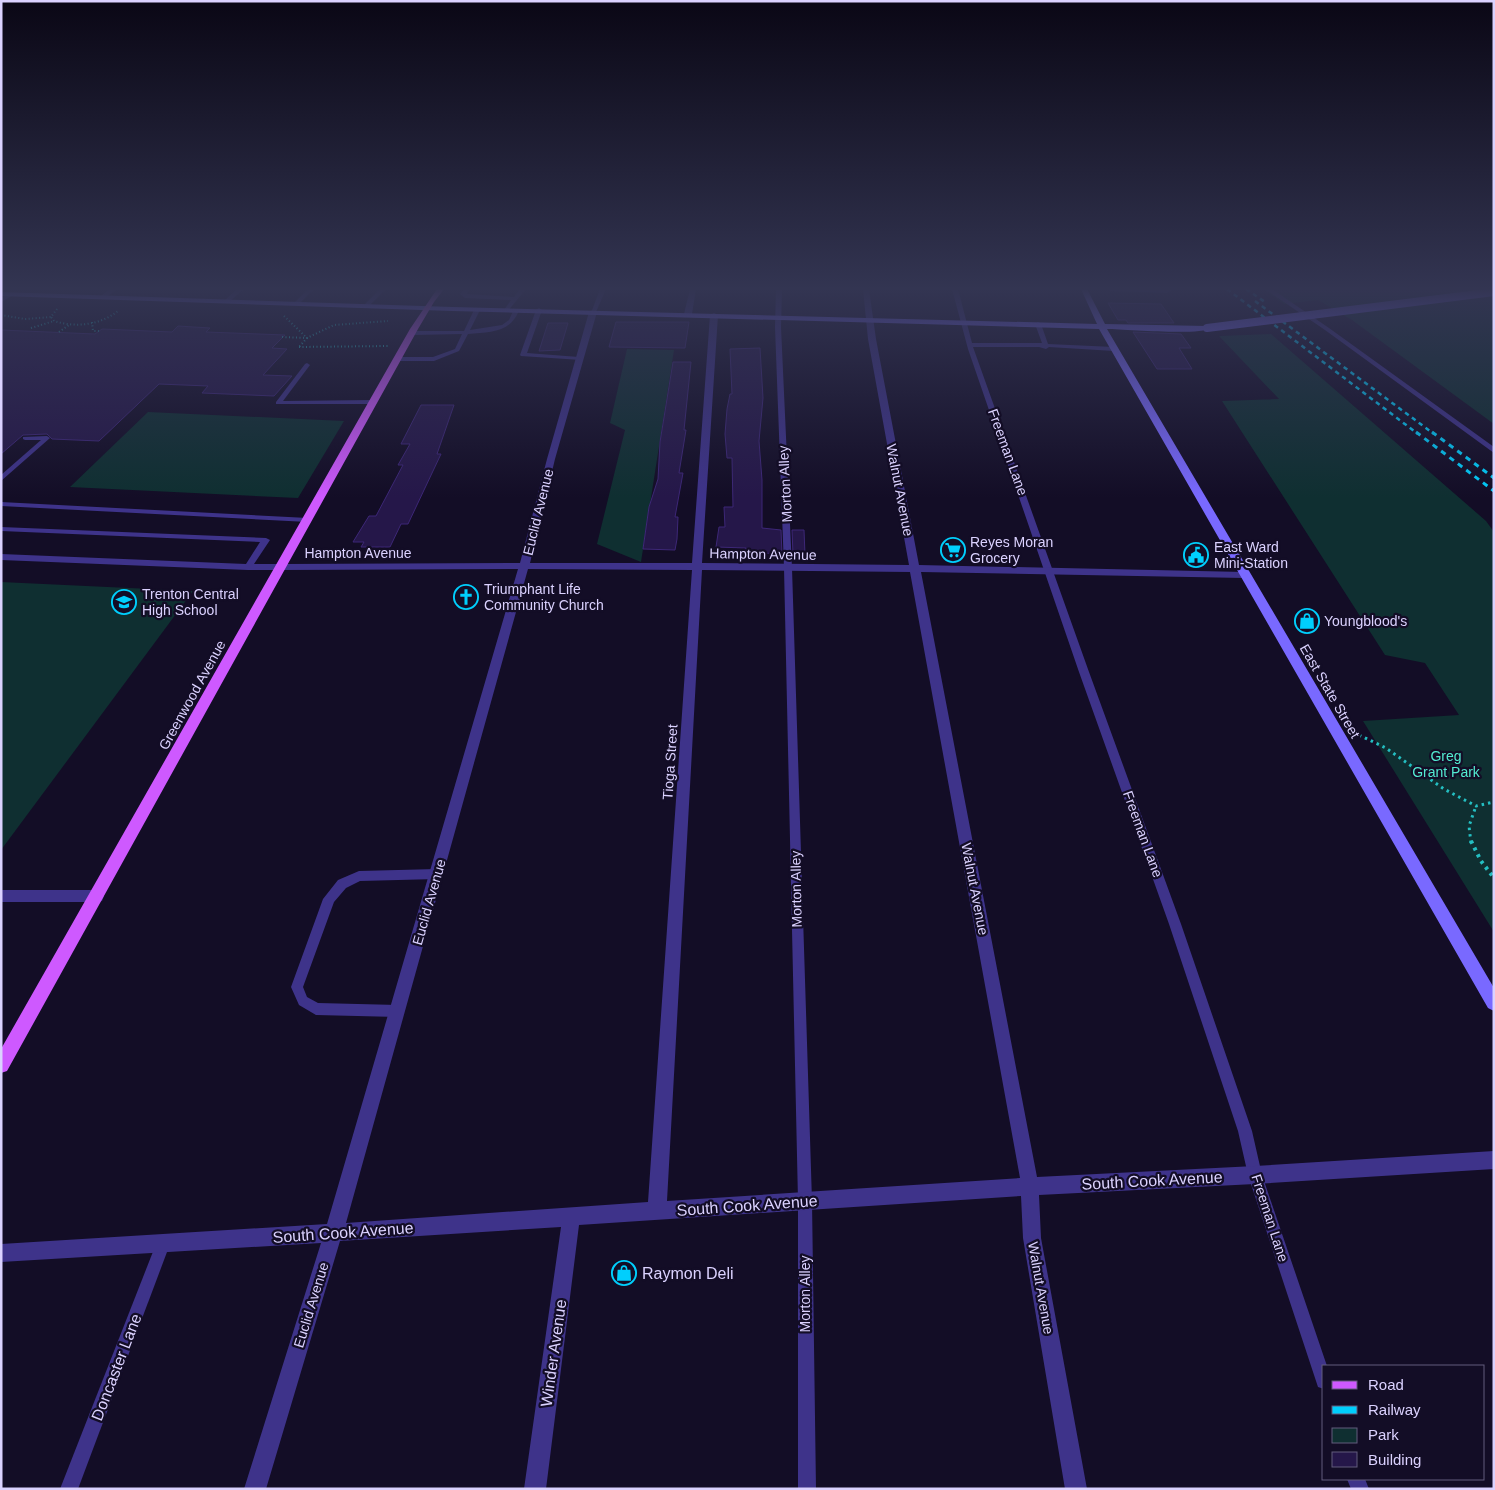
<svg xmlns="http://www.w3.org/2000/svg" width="1495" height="1490" viewBox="0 0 1495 1490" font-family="Arial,sans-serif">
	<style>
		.green { fill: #0f2f31 }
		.building { fill: #251749; stroke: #3d2777 }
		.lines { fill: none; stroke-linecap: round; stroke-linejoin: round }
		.path-far2 { stroke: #24bec1; stroke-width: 2; stroke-dasharray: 1 2.5; stroke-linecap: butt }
		.path-far1 { stroke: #24bec1; stroke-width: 3; stroke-dasharray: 2.5 4; stroke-linecap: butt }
		.path { stroke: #24bec1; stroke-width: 4; stroke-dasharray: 3 4.5; stroke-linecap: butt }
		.lane { fill: #3e338a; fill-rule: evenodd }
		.street { fill: #3e338a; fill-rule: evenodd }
		.secondary { fill: #7969ff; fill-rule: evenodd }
		.primary { fill: #ce59ff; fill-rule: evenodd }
		.rail-far1 { stroke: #00cffd; stroke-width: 2.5; stroke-dasharray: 4.5 4; stroke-linecap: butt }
		.rail { stroke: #00cffd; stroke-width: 3; stroke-dasharray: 5.5 5; stroke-linecap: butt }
		.secondary-bridge { stroke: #7969ff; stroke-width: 8 }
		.labels { text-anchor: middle; stroke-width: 4.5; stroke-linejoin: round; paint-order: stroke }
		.street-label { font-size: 14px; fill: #dbd2ff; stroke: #130d26 }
		.poi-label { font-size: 14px; fill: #dbd2ff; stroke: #130d26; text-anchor: start }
		.park-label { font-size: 14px; fill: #53ead1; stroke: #130d26 }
		.near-street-label { font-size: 16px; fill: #dbd2ff; stroke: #130d26 }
		.near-poi-label { font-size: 16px; fill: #dbd2ff; stroke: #130d26; text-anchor: start }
	</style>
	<rect width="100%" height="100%" fill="#130d26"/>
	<g class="green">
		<path d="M1263,289h231v135l-142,-104 -34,-20 -34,4z"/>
		<path d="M1271,334l215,187 8,11v400l-131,-211 96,-6 -34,-52 -40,-8 -163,-254 57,-2 -60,-63z"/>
		<path d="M627,349l47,1 -33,212 -44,-18 28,-114 -15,-7z"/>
		<path d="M148,412l196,9 -46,77 -228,-11z"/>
		<path d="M1,582l192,9 -192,259z"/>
	</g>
	<g class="building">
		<path d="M1108,303l53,1 13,19h-46l-2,-3h-8z"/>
		<path d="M616,322h73l-4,26 -76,-1z"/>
		<path d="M548,323h20l-8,27 -21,1z"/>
		<path d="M178,326l32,2 -4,4 79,3 -13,13 15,1 -24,26 29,1 -18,20 -72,-3 6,-7 -49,-2 -60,57 -47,-2 -5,-5 -24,1 -22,19v-124l94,4 7,-5 70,3z"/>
		<path d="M1133,332l48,2 10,14h-12l13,21h-35z"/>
		<path d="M760,348l3,50 -4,43 3,39v48l19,2 1,24 -37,-2 1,-4 -30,-1 3,-20h6l-1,-20h9l-1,-49h-5l-2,-24 2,-25 3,-15h2l-2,-45z"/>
		<path d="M673,362h18l-7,68h2l-7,43h4l-8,44h3l-1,22 -2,11 -32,-1 6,-42 9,-28 2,-37z"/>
		<path d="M421,405h33l-17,49h4l-33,70h-7l-11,23h-29l3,-5h-11l16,-26h7l27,-51h-5l12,-21h-9z"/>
		<path d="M792,530h12l1,25 -12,-1z"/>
	</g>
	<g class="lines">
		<g class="path-far2">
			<path d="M57,309l-6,8 3,4c22,7 46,4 64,-10"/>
			<path d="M1,315l24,4 26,-2"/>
			<path d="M284,316l23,22 -8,9"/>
			<path d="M92,322l1,9h6"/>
			<path d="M31,328l23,-7"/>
			<path d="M59,332l10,-7"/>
			<path d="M282,337l25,1 27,-13 54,-4"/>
			<path d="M299,347l89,-1"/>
		</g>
		<g class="path-far1">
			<path d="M1359,735l27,13 58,41 32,17 18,-4"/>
			<path d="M1471,843l-2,-17 7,-20"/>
		</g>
		<path class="path" d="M1471,841l10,20 13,17"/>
		<g class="lane">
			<path d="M308,289h6l-16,16h-4v-2z"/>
			<path d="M380,289h6l-18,18h-4v-2z"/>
			<path d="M464,289h6l-3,5 47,3 6,-8h6l-19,23 -3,-2 7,-10 -46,-2 -5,-4z"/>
			<path d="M600,289h6l-10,23 -5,1z"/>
			<path d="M776,289h6l-1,38 11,241 20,633 4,288h-18v-288l-14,-633 -9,-241z"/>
			<path d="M952,289h6l14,54h70l-7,-19 3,-2 3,2 7,20 66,3 3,2 -3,2 -65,-4 -3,2 -7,-2h-66l116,325 92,252 71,207 10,44 65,191h-3v23l-6,-2 -2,-6 -68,-206 -10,-44 -69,-207 -90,-252 -111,-323z"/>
			<path d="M1107,289h66l-6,4 -57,-2z"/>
			<path d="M1265,289h7l57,39 165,119v6l-169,-123z"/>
			<path d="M10,293l5,1 -14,8v-4z"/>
			<path d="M477,308l3,2 -10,20 32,-5 7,-5 5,-11 5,1c-8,23 -30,22 -51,24l-9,17 -25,10h-37l-3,-2 3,-2h36l22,-8 7,-15 -50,1 -3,-2 3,-2h52l10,-21z"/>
			<path d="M539,308l3,2 -15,43 52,4 3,2 -1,1 -60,-4 -1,-1 16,-45z"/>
			<path d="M307,363l3,2 -27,36 90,-1 3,2 -3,2h-97v-2l29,-38z"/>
			<path d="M23,437l24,-1 3,2 -49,43v-6l40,-35h-16l-2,-1z"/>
			<path d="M1,502l307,16 4,2 -4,2 -307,-16z"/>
			<path d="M1,527l265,11 4,2 -16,24h28l4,3 -4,3h-34l-247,-10v-6l245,10 14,-22 -259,-11z"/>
			<path d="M437,869l4,2 2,3 -2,3 -4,2 -77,2 -14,7 -12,14 -31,85 4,10 11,6 80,2 4,2 2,4 -2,4 -4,2 -82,-2 -17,-10 -8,-18 32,-88 15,-19 21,-9z"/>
			<path d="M163,1237l5,2 2,5 -92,245h-18l96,-245 2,-5z"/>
			<path d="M1347,1479h18l4,10h-18z"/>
		</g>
		<g class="street">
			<path d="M110,289h8l-13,9h-4v-2z"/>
			<path d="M237,289h7l-16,14h-4v-2z"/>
			<path d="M690,289h6l-4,25 -4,2 -4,-2z"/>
			<path d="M863,289h6l7,50 43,226 325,7 5,3 -5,3 -323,-6 116,605 218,-11 239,-15v18l-239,15 -216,11 2,43 46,251h-22l-42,-251 -2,-42 -442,29 -33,264h-22l37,-262 -221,14 -74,248h-22l77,-246 -320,19v-18l326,-20 191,-655 -236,1 -5,-3 5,-3 238,-1 27,-104 42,-147 4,-2 4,2 -42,147 -25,104h162l18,-248 4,-2 4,2 -16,248 207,2 -41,-226zM528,569l164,1 -44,632 -302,21zM702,570l208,2 110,606 -353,23z"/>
			<path d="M1,890h96l5,1 2,5 -2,5 -5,1h-96z"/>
		</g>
		<path class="secondary" d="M1081,289h6l18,35 102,2 4,2c-12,8 -86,1 -104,1l387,659v23l-6,-3 -389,-679 -646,-18 -452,-15v-4l452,15 644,17z"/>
		<path class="primary" d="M437,289h7l-10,13 -16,27 -411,742 -6,2v-24l409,-720z"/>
		<g class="rail-far1">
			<path d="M1227,289l191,145"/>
			<path d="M1246,289l19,13"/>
			<path d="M1255,301l179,133"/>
		</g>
		<g class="rail">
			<path d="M1416,432l78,59"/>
			<path d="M1432,432l62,46"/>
		</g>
		<path class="secondary-bridge" d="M1207,328l287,-36"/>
	</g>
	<linearGradient id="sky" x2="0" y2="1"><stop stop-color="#0a0715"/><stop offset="0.58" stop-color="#333552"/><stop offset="1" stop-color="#333552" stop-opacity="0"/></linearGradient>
	<rect width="1495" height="498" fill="url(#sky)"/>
	<defs>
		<symbol id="supermarket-ring" viewBox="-11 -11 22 22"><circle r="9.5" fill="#130d26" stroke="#00cffd" stroke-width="1.5"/><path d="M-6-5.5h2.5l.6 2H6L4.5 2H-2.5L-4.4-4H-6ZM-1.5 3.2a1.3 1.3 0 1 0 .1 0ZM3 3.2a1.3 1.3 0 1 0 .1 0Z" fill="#00cffd"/></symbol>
		<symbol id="civic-ring" viewBox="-11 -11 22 22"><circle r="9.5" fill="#130d26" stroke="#00cffd" stroke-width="1.5"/><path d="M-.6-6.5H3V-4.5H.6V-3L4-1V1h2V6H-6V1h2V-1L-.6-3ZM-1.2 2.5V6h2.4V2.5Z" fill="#00cffd"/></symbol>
		<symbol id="church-ring" viewBox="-11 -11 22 22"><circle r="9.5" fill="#130d26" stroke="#00cffd" stroke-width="1.5"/><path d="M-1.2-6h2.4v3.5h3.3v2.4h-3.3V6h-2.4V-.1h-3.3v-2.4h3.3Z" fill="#00cffd"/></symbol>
		<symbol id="school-ring" viewBox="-11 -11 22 22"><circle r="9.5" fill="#130d26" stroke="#00cffd" stroke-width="1.5"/><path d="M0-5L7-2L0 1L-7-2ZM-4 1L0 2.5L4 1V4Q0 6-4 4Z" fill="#00cffd"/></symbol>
		<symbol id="shop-ring" viewBox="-11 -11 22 22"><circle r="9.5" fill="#130d26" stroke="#00cffd" stroke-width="1.5"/><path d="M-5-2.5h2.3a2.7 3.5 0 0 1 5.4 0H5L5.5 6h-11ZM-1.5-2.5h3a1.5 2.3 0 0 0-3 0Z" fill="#00cffd"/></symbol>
	</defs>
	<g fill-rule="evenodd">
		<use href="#supermarket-ring" x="939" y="536" width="28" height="28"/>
		<use href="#civic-ring" x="1182" y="541" width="28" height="28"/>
		<use href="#church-ring" x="452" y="583" width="28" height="28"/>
		<use href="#school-ring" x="110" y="588" width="28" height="28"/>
		<use href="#shop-ring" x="1293" y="607" width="28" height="28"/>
		<use href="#shop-ring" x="610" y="1259" width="28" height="28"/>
	</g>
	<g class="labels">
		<g class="street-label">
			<text transform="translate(1008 452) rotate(70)" y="5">Freeman Lane</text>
			<text transform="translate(785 484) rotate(-93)" y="5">Morton Alley</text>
			<text transform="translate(900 490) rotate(79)" y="5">Walnut Avenue</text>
			<text transform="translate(538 512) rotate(-76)" y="5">Euclid Avenue</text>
			<text x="358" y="558">Hampton Avenue</text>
			<text transform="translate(763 554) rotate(1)" y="5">Hampton Avenue</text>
			<text transform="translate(1330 691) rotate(60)" y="5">East State Street</text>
			<text transform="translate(192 695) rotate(-61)" y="5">Greenwood Avenue</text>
			<text transform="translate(670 762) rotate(-86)" y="5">Tioga Street</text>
			<text transform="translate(1143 834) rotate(70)" y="5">Freeman Lane</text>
			<text transform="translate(796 889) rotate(-91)" y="5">Morton Alley</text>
			<text transform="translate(975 889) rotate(79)" y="5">Walnut Avenue</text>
			<text transform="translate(429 902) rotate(-74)" y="5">Euclid Avenue</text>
			<text transform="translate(1270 1218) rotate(72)" y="5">Freeman Lane</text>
			<text transform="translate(1041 1288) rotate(80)" y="5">Walnut Avenue</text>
			<text transform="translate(805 1294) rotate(-90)" y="5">Morton Alley</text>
			<text transform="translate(311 1305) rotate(-73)" y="5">Euclid Avenue</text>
		</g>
		<g class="poi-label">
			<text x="970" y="547">Reyes Moran<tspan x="970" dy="16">Grocery</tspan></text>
			<text x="1214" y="552">East Ward<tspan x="1214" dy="16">Mini-Station</tspan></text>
			<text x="484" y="594">Triumphant Life<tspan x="484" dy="16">Community Church</tspan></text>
			<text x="142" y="599">Trenton Central<tspan x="142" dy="16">High School</tspan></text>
			<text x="1324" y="626">Youngblood's</text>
		</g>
		<g class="park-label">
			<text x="1446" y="761">Greg<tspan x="1446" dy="16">Grant Park</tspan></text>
		</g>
		<g class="near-street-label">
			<text transform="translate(1152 1180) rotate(-3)" y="6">South Cook Avenue</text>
			<text transform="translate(747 1205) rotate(-4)" y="6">South Cook Avenue</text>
			<text transform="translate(343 1232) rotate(-4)" y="6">South Cook Avenue</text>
			<text transform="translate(553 1353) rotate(-82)" y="6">Winder Avenue</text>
			<text transform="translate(116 1367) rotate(-69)" y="6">Doncaster Lane</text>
		</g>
		<g class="near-poi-label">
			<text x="642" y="1279">Raymon Deli</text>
		</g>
	</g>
	<rect width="1495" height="1490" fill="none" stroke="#dbd2ff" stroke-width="5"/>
	<rect x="1322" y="1365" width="162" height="115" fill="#130d26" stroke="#635c7d"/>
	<rect x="1332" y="1381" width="25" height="8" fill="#ce59ff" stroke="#635c7d"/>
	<text x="1368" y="1390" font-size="15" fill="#dbd2ff">Road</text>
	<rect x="1332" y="1406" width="25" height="8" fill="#00cffd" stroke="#635c7d"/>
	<text x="1368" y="1415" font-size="15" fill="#dbd2ff">Railway</text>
	<rect x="1332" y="1428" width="25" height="15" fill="#0f2f31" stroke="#635c7d"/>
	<text x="1368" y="1440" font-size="15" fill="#dbd2ff">Park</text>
	<rect x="1332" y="1452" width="25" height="15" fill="#251749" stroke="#635c7d"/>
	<text x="1368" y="1465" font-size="15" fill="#dbd2ff">Building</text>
</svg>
